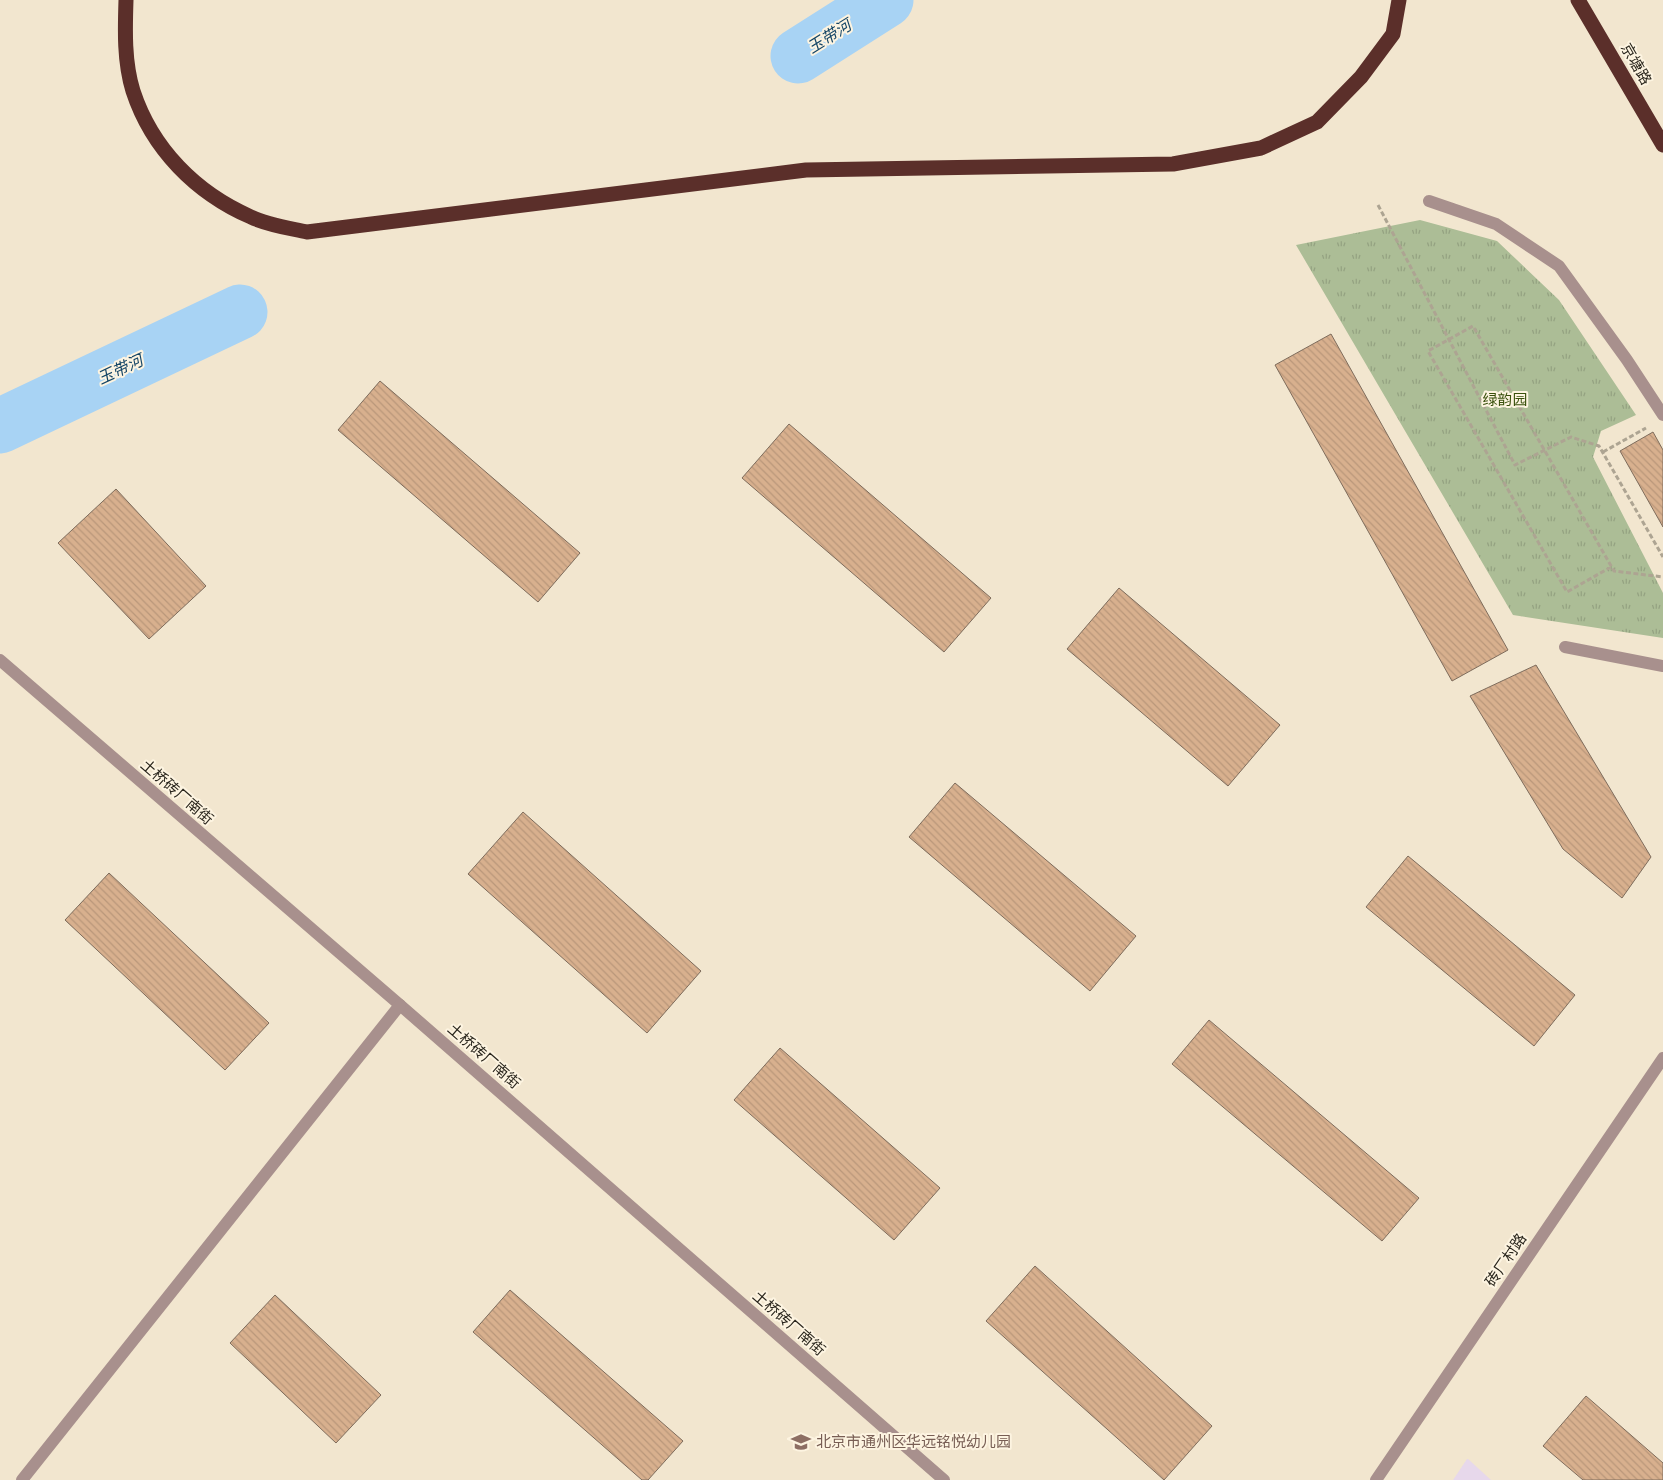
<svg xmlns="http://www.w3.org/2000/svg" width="1663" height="1480" viewBox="0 0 1663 1480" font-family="'PT Sans Narrow','Noto Sans SC',sans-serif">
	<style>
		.commercial { fill: #e7d8eb }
		.park { fill: url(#park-tufts) }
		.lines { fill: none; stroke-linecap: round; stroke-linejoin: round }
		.river { stroke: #a8d3f4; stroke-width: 55 }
		.building { fill: url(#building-back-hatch); stroke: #7e6c5c }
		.path { stroke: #ada492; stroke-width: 3; stroke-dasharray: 5 2.5; stroke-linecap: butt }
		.minor { stroke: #a8908d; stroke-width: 12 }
		.highway { stroke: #5b2f2a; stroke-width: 15 }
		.labels { text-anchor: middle; stroke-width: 4; stroke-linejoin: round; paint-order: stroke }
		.street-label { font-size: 15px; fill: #29251c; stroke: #fdf4e1 }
		.park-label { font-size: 15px; fill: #39500c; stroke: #fdf4e1 }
		.education-label { font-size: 15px; fill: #785e54; stroke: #fdf4e1; text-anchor: start }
		.water-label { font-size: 16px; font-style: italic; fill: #144566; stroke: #fdf4e1 }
	</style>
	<defs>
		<pattern id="park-tufts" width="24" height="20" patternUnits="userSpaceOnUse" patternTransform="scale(1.25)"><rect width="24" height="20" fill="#acbd96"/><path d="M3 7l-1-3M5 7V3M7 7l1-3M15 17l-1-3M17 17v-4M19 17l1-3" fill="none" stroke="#94a281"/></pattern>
		<pattern id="building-back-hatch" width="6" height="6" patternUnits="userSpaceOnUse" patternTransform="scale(1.25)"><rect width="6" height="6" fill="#d8b08e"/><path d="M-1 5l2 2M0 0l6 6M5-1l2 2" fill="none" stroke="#b9977a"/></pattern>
	</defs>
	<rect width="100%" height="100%" fill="#f2e6cf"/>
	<path class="commercial" d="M1467,1459h1l23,21h-38z"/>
	<path class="park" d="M1420,220l77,21 62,59 77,115 -35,16 -8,26 70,136v45l-150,-23 -217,-370z"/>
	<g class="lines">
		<g class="river">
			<path d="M798,56l88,-56"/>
			<path d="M0,426l240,-114"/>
		</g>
	</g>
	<g class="building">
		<path d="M1331,334l177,316 -56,31 -177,-316z"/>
		<path d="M380,381l200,172 -42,49 -200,-172z"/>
		<path d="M789,424l202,174 -47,54 -202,-174z"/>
		<path d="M1653,432l10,18v77l-43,-76z"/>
		<path d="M116,489l90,97 -57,53 -91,-96z"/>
		<path d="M1119,588l161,137 -52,61 -161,-137z"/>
		<path d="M1536,665l115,192 -29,41 -59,-49 -93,-153z"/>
		<path d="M955,783l181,153 -46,55 -181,-154z"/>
		<path d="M523,812l178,159 -54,62 -179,-159z"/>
		<path d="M1408,856l167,139 -41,51 -168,-139z"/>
		<path d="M109,873l160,150 -44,47 -160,-150z"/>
		<path d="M1209,1020l210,178 -37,43 -210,-177z"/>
		<path d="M780,1048l160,140 -46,52 -160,-140z"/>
		<path d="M1035,1266l177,160 -48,54 -178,-159z"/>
		<path d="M510,1290l173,151 -35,39h-6l-169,-148z"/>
		<path d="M275,1295l106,100 -45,48 -106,-100z"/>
		<path d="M1586,1396l77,67v17h-80l-40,-34z"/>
	</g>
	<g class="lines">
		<g class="path">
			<path d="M1378,205l137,260 56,-28 28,9 64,111"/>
			<path d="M1603,452l43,-24"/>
			<path d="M1611,567l-44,25 -139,-241 45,-25 141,245 49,6"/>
		</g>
		<g class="minor">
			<path d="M1429,201l67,23 63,42 68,94 36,55"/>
			<path d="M1565,647l98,19"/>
			<path d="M0,660l400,345 544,475"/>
			<path d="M22,1480l378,-475"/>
			<path d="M1376,1480l287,-422"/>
		</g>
		<g class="highway">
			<path d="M126,0c-1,30 -2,62 7,91 19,58 63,102 118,126 17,8 38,11 56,15l499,-62 367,-6 88,-16 56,-26 44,-45 32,-43 6,-34"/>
			<path d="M1578,0l85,145"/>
		</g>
	</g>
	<defs>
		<symbol id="school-bare" viewBox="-9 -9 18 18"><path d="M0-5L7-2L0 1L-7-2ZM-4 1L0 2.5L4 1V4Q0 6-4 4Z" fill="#8d6e63" stroke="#fdf4e1" stroke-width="2.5" paint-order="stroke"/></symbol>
	</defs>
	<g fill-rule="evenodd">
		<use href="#school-bare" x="787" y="1428" width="28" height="28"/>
	</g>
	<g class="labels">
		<g class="street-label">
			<text transform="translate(1636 64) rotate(60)" y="5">京塘路</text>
			<text transform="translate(177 792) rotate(41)" y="5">土桥砖厂南街</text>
			<text transform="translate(484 1056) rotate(41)" y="5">土桥砖厂南街</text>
			<text transform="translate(1506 1260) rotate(-56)" y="5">砖厂村路</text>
			<text transform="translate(789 1323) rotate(41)" y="5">土桥砖厂南街</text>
		</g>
		<g class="park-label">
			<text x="1505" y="405">绿韵园</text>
		</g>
		<g class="education-label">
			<text x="816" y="1447">北京市通州区华远铭悦幼儿园</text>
		</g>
		<g class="water-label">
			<text transform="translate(829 36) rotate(-32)" y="6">玉带河</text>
			<text transform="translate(120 369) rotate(-25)" y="6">玉带河</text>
		</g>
	</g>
</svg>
